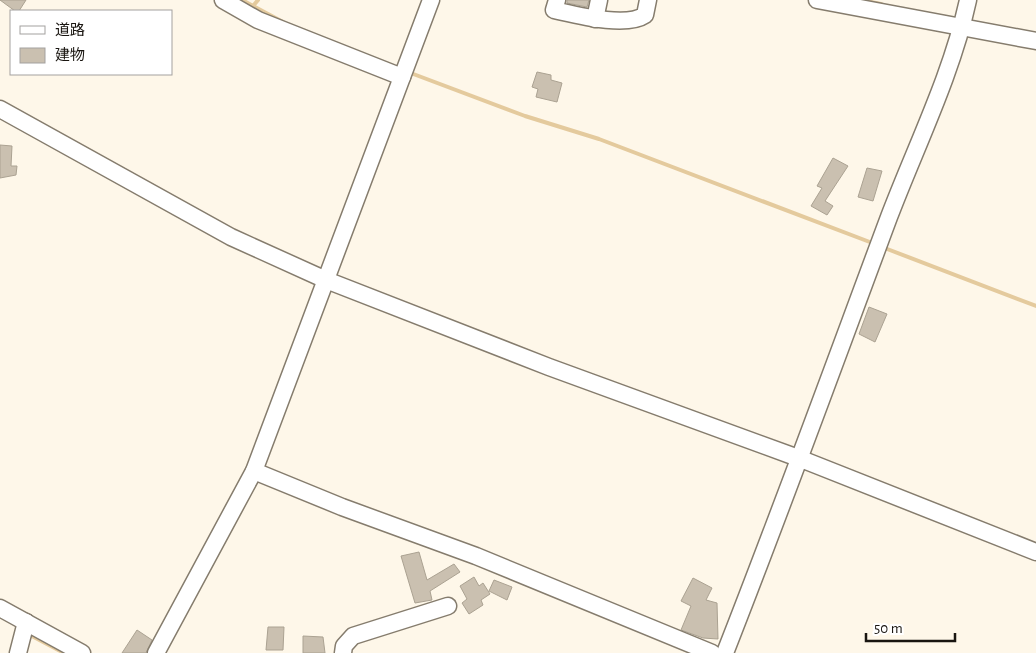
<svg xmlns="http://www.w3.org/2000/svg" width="1036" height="653" viewBox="0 0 1036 653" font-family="'Alegreya Sans','Noto Sans JP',sans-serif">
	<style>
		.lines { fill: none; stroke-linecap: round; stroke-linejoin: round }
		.stream { stroke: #e4ca9d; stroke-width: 4 }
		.building { fill: #cac0b0; stroke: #aba292 }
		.minor-casing { stroke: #857c6d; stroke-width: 19 }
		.minor { stroke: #fff; stroke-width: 16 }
	</style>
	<rect width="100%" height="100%" fill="#fef7e9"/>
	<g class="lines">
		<g class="stream">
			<path d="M242,0l41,22"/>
			<path d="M861,0l20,4"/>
			<path d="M253,6l5,-6"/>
			<path d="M408,72l117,44 74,23 276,105"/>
			<path d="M882,247l154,59"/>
			<path d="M30,635l34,18"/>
		</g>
	</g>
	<g class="building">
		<path d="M0,0h26l-7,11h-4z"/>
		<path d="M567,0h22l-2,7 -20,-4z"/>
		<path d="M537,72l14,3v5l11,3 -5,19 -21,-5 2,-8 -6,-2z"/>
		<path d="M0,145l12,1 -1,20h6l-1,9 -16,3z"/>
		<path d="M833,158l15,8 -23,35 8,5 -6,9 -16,-9 11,-18 -5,-2z"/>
		<path d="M867,168l15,3 -9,30 -15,-4z"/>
		<path d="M869,307l18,7 -12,28 -16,-8z"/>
		<path d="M419,552l8,28 27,-16 6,8 -30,19 2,9 -17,3 -14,-47z"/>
		<path d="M474,577l5,9 4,-3 7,11 -9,6 2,5 -14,9 -7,-11 5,-4 -7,-13z"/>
		<path d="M693,578l19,10 -6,12 11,3 1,36 -15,-1 -22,-8 10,-24 -10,-5z"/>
		<path d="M494,580l18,7 -5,13 -18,-9z"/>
		<path d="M268,627h16l-1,23h-17z"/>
		<path d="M137,630l15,10 -6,13h-24z"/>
		<path d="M303,636l20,1 2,16h-22z"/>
	</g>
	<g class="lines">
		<defs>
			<g id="minor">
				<path d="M223,0l35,20 144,57"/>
				<path d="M557,0l-3,10c23,5 72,18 91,5l3,-15"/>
				<path d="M817,0l219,41"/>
				<path d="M595,19l4,-19"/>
				<path d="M0,109l231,128 95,43 223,87 252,92 235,93"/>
				<path d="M254,471l88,36 134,49 236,97"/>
				<path d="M0,608l82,45"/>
				<path d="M18,653l8,-31"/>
				<path d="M156,653l98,-182 177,-471"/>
				<path d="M343,653l1,-7 9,-10 95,-30"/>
				<path d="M725,653c57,-145 110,-291 164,-436 27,-71 63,-143 79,-217"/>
			</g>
		</defs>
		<use href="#minor" class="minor-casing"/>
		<use href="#minor" class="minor"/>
	</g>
	<rect x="10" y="10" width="162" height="65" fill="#ffffff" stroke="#a3a19f"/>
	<rect x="20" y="26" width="25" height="8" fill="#ffffff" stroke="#a3a19f"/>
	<text x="55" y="35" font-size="15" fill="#191510">道路</text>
	<rect x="20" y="48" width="25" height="15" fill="#cac0b0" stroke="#a3a19f"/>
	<text x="55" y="60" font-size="15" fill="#191510">建物</text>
	<path d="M866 633v8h89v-8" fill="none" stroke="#191510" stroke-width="2.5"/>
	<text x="874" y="633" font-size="15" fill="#191510" stroke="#ffffff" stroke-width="4" paint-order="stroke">50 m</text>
</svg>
